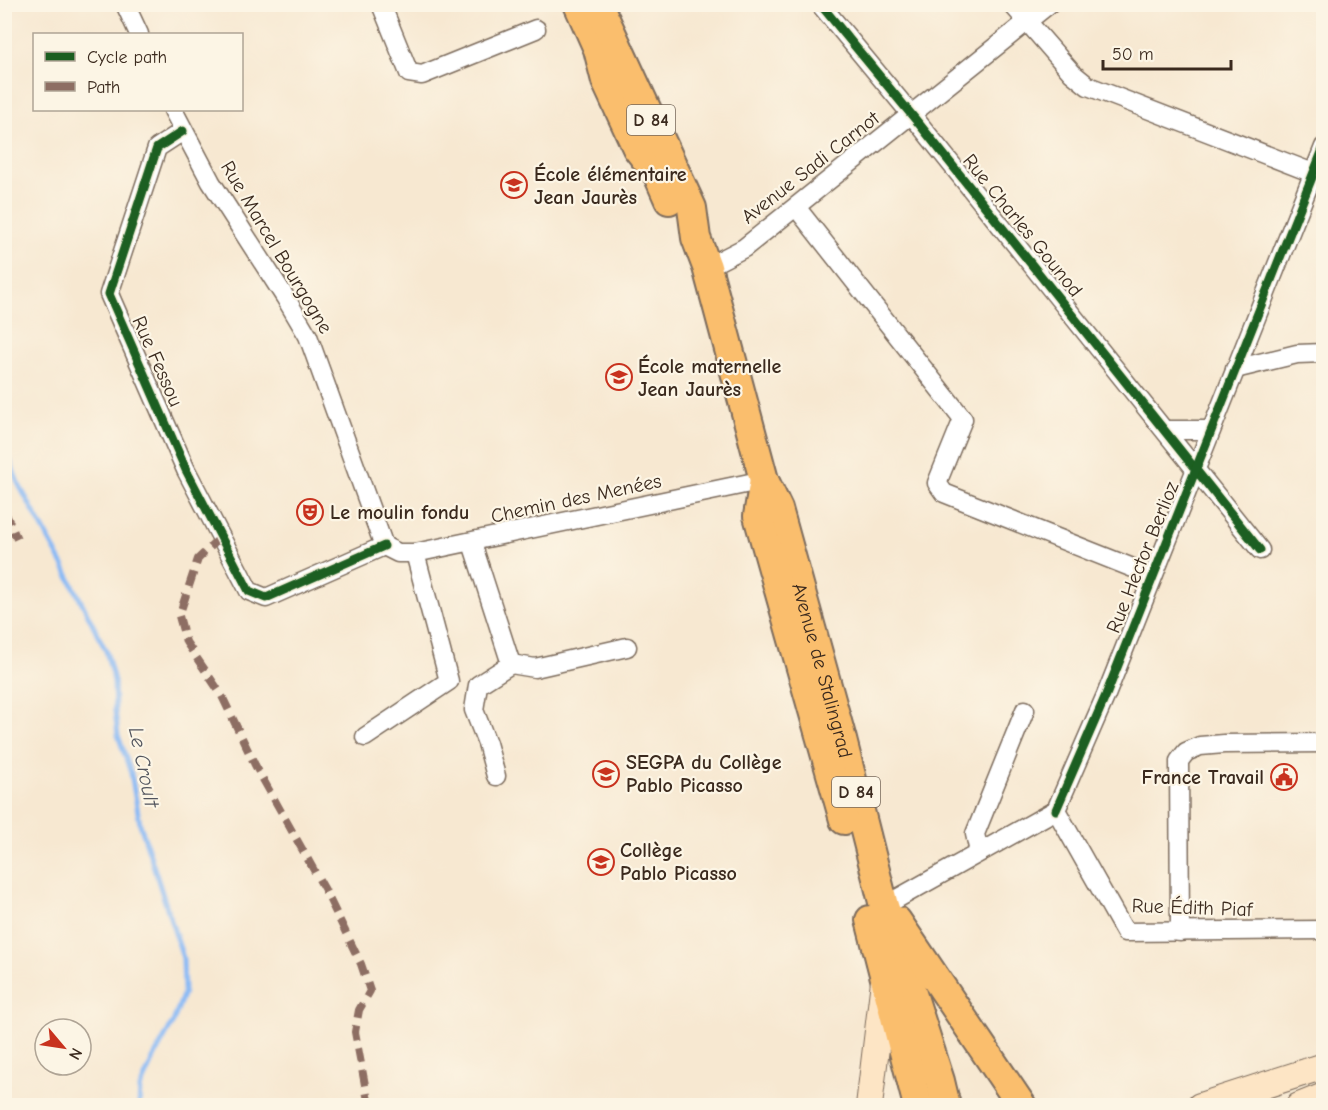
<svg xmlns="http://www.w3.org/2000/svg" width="1328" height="1110" viewBox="0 0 1328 1110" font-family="'Comic Neue',sans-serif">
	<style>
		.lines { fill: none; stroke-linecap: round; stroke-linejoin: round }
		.stream { stroke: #89baf5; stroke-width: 5 }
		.minor-casing { stroke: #7d6c5d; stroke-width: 21 }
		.secondary-casing { stroke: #7d6c5d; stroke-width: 28 }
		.primary-casing { stroke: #7d6c5d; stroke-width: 32 }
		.minor { stroke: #fff; stroke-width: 18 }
		.secondary { stroke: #fde5c5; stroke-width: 26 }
		.primary { stroke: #fabe6d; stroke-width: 28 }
		.quiet { stroke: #8d6e63; stroke-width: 8; stroke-dasharray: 15 8; stroke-linecap: butt }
		.cycleway-casing { stroke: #fcf5e5; stroke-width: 13 }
		.cycleway { stroke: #1b5e20; stroke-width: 9 }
		.labels { text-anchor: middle; stroke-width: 4.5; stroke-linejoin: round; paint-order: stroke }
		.shield { fill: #fcf5e5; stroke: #75675a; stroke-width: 1.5 }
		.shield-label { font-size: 18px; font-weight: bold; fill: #3b2a1e }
		.street-label { font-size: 20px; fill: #3b2a1e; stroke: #fcf5e5 }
		.poi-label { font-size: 20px; font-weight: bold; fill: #3b2a1e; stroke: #fcf5e5; text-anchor: start }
		.water-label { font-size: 21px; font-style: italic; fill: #52555e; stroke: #fcf5e5 }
	</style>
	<rect width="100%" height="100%" fill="#fcf5e5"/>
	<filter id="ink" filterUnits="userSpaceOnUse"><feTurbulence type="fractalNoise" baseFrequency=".0167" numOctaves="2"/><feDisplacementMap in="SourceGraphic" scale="12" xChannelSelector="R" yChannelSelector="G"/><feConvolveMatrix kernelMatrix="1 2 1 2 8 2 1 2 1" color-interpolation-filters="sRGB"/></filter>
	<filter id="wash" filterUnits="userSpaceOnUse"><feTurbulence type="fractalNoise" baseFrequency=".008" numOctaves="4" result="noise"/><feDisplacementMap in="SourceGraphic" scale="24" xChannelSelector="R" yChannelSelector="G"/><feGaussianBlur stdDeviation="1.35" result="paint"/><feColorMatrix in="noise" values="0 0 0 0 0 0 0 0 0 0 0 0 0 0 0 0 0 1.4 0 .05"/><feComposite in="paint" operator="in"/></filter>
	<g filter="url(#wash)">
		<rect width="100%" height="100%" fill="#f7e8d1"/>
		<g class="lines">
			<path class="stream" d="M4,444l14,39 46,84 42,84 8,30 1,30 3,24 13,38 9,51 43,134 1,34 -11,30 -20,37 -13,29 -1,18"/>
		</g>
	</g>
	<g filter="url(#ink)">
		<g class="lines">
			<defs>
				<g id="minor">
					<path d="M125,4l14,30"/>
					<path d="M381,4l28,69 13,2 114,-46"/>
					<path d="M820,4l100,121 340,425"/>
					<path d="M1012,4l60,69 16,13 225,87"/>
					<path d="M173,110l38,72 74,115 23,39 76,210"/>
					<path d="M183,131l-26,17 -48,146 77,176 63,121 17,7 118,-52"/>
					<path d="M796,207l167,212 -26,64 7,10 209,83"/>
					<path d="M707,267l37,-19 305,-244"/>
					<path d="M1235,369l62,-15 27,-1"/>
					<path d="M1166,430h45"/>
					<path d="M472,543l39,121 -33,21 -4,25 13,33 9,33"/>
					<path d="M384,546l14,7h17l349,-73"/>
					<path d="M511,664l24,4 92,-21"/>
					<path d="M365,737l84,-56 -34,-128"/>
					<path d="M1056,810l50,-115 218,-548"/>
					<path d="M1056,810l69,122 199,-2"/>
					<path d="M979,852l-4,-18 50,-124"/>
					<path d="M884,906l172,-96"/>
					<path d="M1180,932l-1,-171 7,-9 14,-6 24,-2 100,-1"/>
				</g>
				<g id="secondary">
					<path d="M869,1106l15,-125"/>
					<path d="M1200,1106l124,-40"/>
					<path d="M1299,1106l25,-10"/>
				</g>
				<g id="primary">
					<path d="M578,4l20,45 8,32 31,67 21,27 11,25"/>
					<path id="s1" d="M598,4l94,204 4,30 11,29 57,213 14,29 63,227 43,170 56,175 6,25"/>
					<path d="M764,480l-6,36 86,304"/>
					<path d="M870,920l48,186"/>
					<path d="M897,921l125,185"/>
				</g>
			</defs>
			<use href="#minor" class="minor-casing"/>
			<use href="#secondary" class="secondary-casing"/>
			<use href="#primary" class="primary-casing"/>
			<use href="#minor" class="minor"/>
			<use href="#secondary" class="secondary"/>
			<use href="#primary" class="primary"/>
			<g class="quiet">
				<path d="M4,510l13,29"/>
				<path d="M221,537l-23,22 -19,57 7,26 35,52 34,71 70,125 36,74 9,27 -11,19 -4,22 14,74"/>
			</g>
			<defs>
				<g id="cycleway">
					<path d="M820,4l100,121 340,425"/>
					<path d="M183,131l-26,17 -48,146 77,176 63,121 17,7 118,-52"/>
					<path d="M1056,810l50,-115 218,-548"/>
				</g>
			</defs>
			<use href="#cycleway" class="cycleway-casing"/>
			<use href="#cycleway" class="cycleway"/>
		</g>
	</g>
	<defs>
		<symbol id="school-ring" viewBox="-11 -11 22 22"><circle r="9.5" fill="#fcf5e5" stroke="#c8321e" stroke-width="1.5"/><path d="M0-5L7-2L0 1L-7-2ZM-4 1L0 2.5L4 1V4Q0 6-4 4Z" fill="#c8321e"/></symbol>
		<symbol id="theatre-ring" viewBox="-11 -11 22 22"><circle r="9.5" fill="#fcf5e5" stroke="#c8321e" stroke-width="1.5"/><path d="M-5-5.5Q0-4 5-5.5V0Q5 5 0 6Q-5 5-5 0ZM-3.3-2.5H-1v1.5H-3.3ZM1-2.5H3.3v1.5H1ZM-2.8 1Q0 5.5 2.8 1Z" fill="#c8321e"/></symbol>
		<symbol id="civic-ring" viewBox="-11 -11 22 22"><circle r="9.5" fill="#fcf5e5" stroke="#c8321e" stroke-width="1.5"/><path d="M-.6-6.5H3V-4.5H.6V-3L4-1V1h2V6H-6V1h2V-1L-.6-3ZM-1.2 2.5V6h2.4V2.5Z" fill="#c8321e"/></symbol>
	</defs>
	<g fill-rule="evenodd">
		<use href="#school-ring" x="499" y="170" width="30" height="30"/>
		<use href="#school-ring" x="604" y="362" width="30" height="30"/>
		<use href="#theatre-ring" x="295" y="497" width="30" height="30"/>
		<use href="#school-ring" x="591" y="759" width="30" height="30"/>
		<use href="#civic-ring" x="1269" y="762" width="30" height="30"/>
		<use href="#school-ring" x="586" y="847" width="30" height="30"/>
	</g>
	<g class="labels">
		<g class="shield">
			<rect x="627" y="105" width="48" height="30" rx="4.5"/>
			<rect x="832" y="777" width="48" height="30" rx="4.5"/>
		</g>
		<g class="shield-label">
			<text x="651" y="126">D 84</text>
			<text x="856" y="798">D 84</text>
		</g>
		<g class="street-label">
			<text transform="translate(810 167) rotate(-38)" y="7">Avenue Sadi Carnot</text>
			<text transform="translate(1023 225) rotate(51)" y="7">Rue Charles Gounod</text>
			<text transform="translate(277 247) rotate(59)" y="7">Rue Marcel Bourgogne</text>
			<text transform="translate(158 361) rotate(66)" y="7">Rue Fessou</text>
			<text transform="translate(576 498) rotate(-12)" y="7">Chemin des Menées</text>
			<text transform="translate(1142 557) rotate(-68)" y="7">Rue Hector Berlioz</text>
			<text dy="7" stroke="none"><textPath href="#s1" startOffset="706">Avenue de Stalingrad</textPath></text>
			<text transform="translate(1192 907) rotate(2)" y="7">Rue Édith Piaf</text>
		</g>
		<g class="poi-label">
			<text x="534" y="181">École élémentaire<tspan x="534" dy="23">Jean Jaurès</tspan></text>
			<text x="638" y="373">École maternelle<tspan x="638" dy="23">Jean Jaurès</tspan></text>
			<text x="330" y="519">Le moulin fondu</text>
			<text x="626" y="769">SEGPA du Collège<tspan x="626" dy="23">Pablo Picasso</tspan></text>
			<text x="1264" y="784" text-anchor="end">France Travail</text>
			<text x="620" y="857">Collège<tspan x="620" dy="23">Pablo Picasso</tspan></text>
		</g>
		<g class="water-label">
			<text transform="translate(144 767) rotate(78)" y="7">Le Croult</text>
		</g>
	</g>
	<rect width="1328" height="1110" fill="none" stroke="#fcf5e5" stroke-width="24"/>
	<rect x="33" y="33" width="210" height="78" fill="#fcf5e5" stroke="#afa495" stroke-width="1.5"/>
	<rect x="45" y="52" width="30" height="9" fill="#1b5e20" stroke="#afa495" stroke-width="1.5"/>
	<text x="87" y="63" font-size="18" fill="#3b2a1e">Cycle path</text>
	<rect x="45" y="82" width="30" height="9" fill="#8d6e63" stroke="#afa495" stroke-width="1.5"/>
	<text x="87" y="93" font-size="18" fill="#3b2a1e">Path</text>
	<g transform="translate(63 1047) rotate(119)"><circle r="28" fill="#fcf5e5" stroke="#afa495" stroke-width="1.5"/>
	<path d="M0-4.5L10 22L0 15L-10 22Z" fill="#c8321e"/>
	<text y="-9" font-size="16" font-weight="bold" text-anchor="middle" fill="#3b2a1e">N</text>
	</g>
	<path d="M1103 60v9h128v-9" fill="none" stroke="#3b2a1e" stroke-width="3"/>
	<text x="1112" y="60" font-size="18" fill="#3b2a1e" stroke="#fcf5e5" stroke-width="4.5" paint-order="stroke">50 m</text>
</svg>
